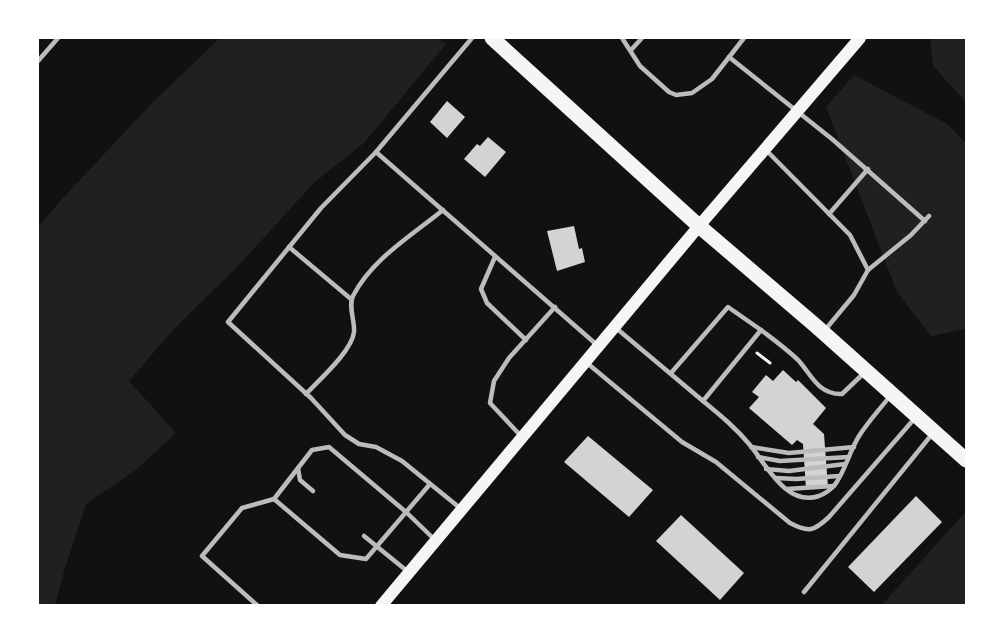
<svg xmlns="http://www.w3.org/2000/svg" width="1004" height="643" viewBox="0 0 1004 643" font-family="Poppins,sans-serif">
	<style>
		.green { fill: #202020 }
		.building { fill: #d3d3d3 }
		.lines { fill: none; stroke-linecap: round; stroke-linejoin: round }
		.path { stroke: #f5f5f5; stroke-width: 3 }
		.service { stroke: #bcbcbc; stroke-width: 4.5 }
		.secondary { stroke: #f5f5f5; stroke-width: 12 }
		.primary { stroke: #f5f5f5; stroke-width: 15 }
	</style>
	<rect width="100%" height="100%" fill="#111"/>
	<g class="green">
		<path d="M220,38h217l9,6 -82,99 -50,40 -75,82 -66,65 -44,51 47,52 -40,37 -50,34 -23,71 -8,30h-17v-378l22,-26 94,-100z"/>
		<path d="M930,38h36v64l-33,-36z"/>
		<path d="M854,75l93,49 19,19v186l-35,7 -34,-44 -71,-185z"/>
		<path d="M966,511v94h-84z"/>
	</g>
	<g class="building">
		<path d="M447,101l18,16 -18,21 -17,-16z"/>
		<path d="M488,137l18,15 -21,25 -21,-18 13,-15 3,2z"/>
		<path d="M574,226l5,23 3,-1 3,14 -28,9 -10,-40z"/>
		<path d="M783,370l13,12 2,-2 28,28 -13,16 11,10 4,53 -22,2 -3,-45 -6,-4 -5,5 -43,-37 10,-11 -7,-5 14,-17 7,6z"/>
		<path d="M588,436l65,54 -24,27 -65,-55z"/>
		<path d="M916,496l26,26 -68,70 -26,-25z"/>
		<path d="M681,515l63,58 -24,27 -64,-59z"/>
	</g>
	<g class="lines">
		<path class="path" d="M757,353l13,10"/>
		<g class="service">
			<path d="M472,38l-96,114 221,193"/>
			<path d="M622,38l18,28 29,26 7,3 16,-2 20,-14 32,-41"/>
			<path d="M631,50l11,-12"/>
			<path d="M729,57l103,82 93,82"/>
			<path d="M38,61l20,-23"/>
			<path d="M765,149l85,86 18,35 -14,25 -29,35"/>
			<path d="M376,152l-55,56 -93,114 83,76 34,37 14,9 17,3 26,14 58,47"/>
			<path d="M829,214l39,-45"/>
			<path d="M289,247l62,52"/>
			<path d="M495,257l-14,32 6,14 39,37"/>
			<path d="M868,270l43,-35 18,-19"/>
			<path d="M616,328l87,73 58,-71 -33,-23 -57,66"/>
			<path d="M761,330c13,10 27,20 38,31 13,15 20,34 43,33l22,-21"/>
			<path d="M587,363l95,79 34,20 74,61c19,10 24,8 39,-6l86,-99"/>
			<path d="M306,394c13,-14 46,-43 48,-62 1,-11 -6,-26 -1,-36 19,-37 58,-60 90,-86"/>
			<path d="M703,401c17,14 33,27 47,44 17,21 37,62 69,51 5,-2 11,-6 15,-10 11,-14 15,-34 25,-50 9,-14 21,-27 31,-40"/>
			<path d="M521,436l-31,-33 4,-22 15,-23 46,-51"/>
			<path d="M751,447l38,6 65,-6"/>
			<path d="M758,457l22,4 69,-4"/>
			<path d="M298,468l2,12 13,11"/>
			<path d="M766,469l23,2 56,-7"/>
			<path d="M776,478l20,1 43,-3"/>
			<path d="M430,484l-64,75 -26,-4 -66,-56 38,-49 17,-3 77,65 28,27"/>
			<path d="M787,489l46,-3"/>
			<path d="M364,536l43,35"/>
			<path d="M804,592l129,-159"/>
			<path d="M258,606l-56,-50 40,-48 32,-9"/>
		</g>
		<path class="secondary" d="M381,606l318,-380 161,-188"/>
		<path class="primary" d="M492,38l207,188 117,100 150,134"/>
	</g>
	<rect width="1004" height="643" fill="none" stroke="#ffffff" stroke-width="78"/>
</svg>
